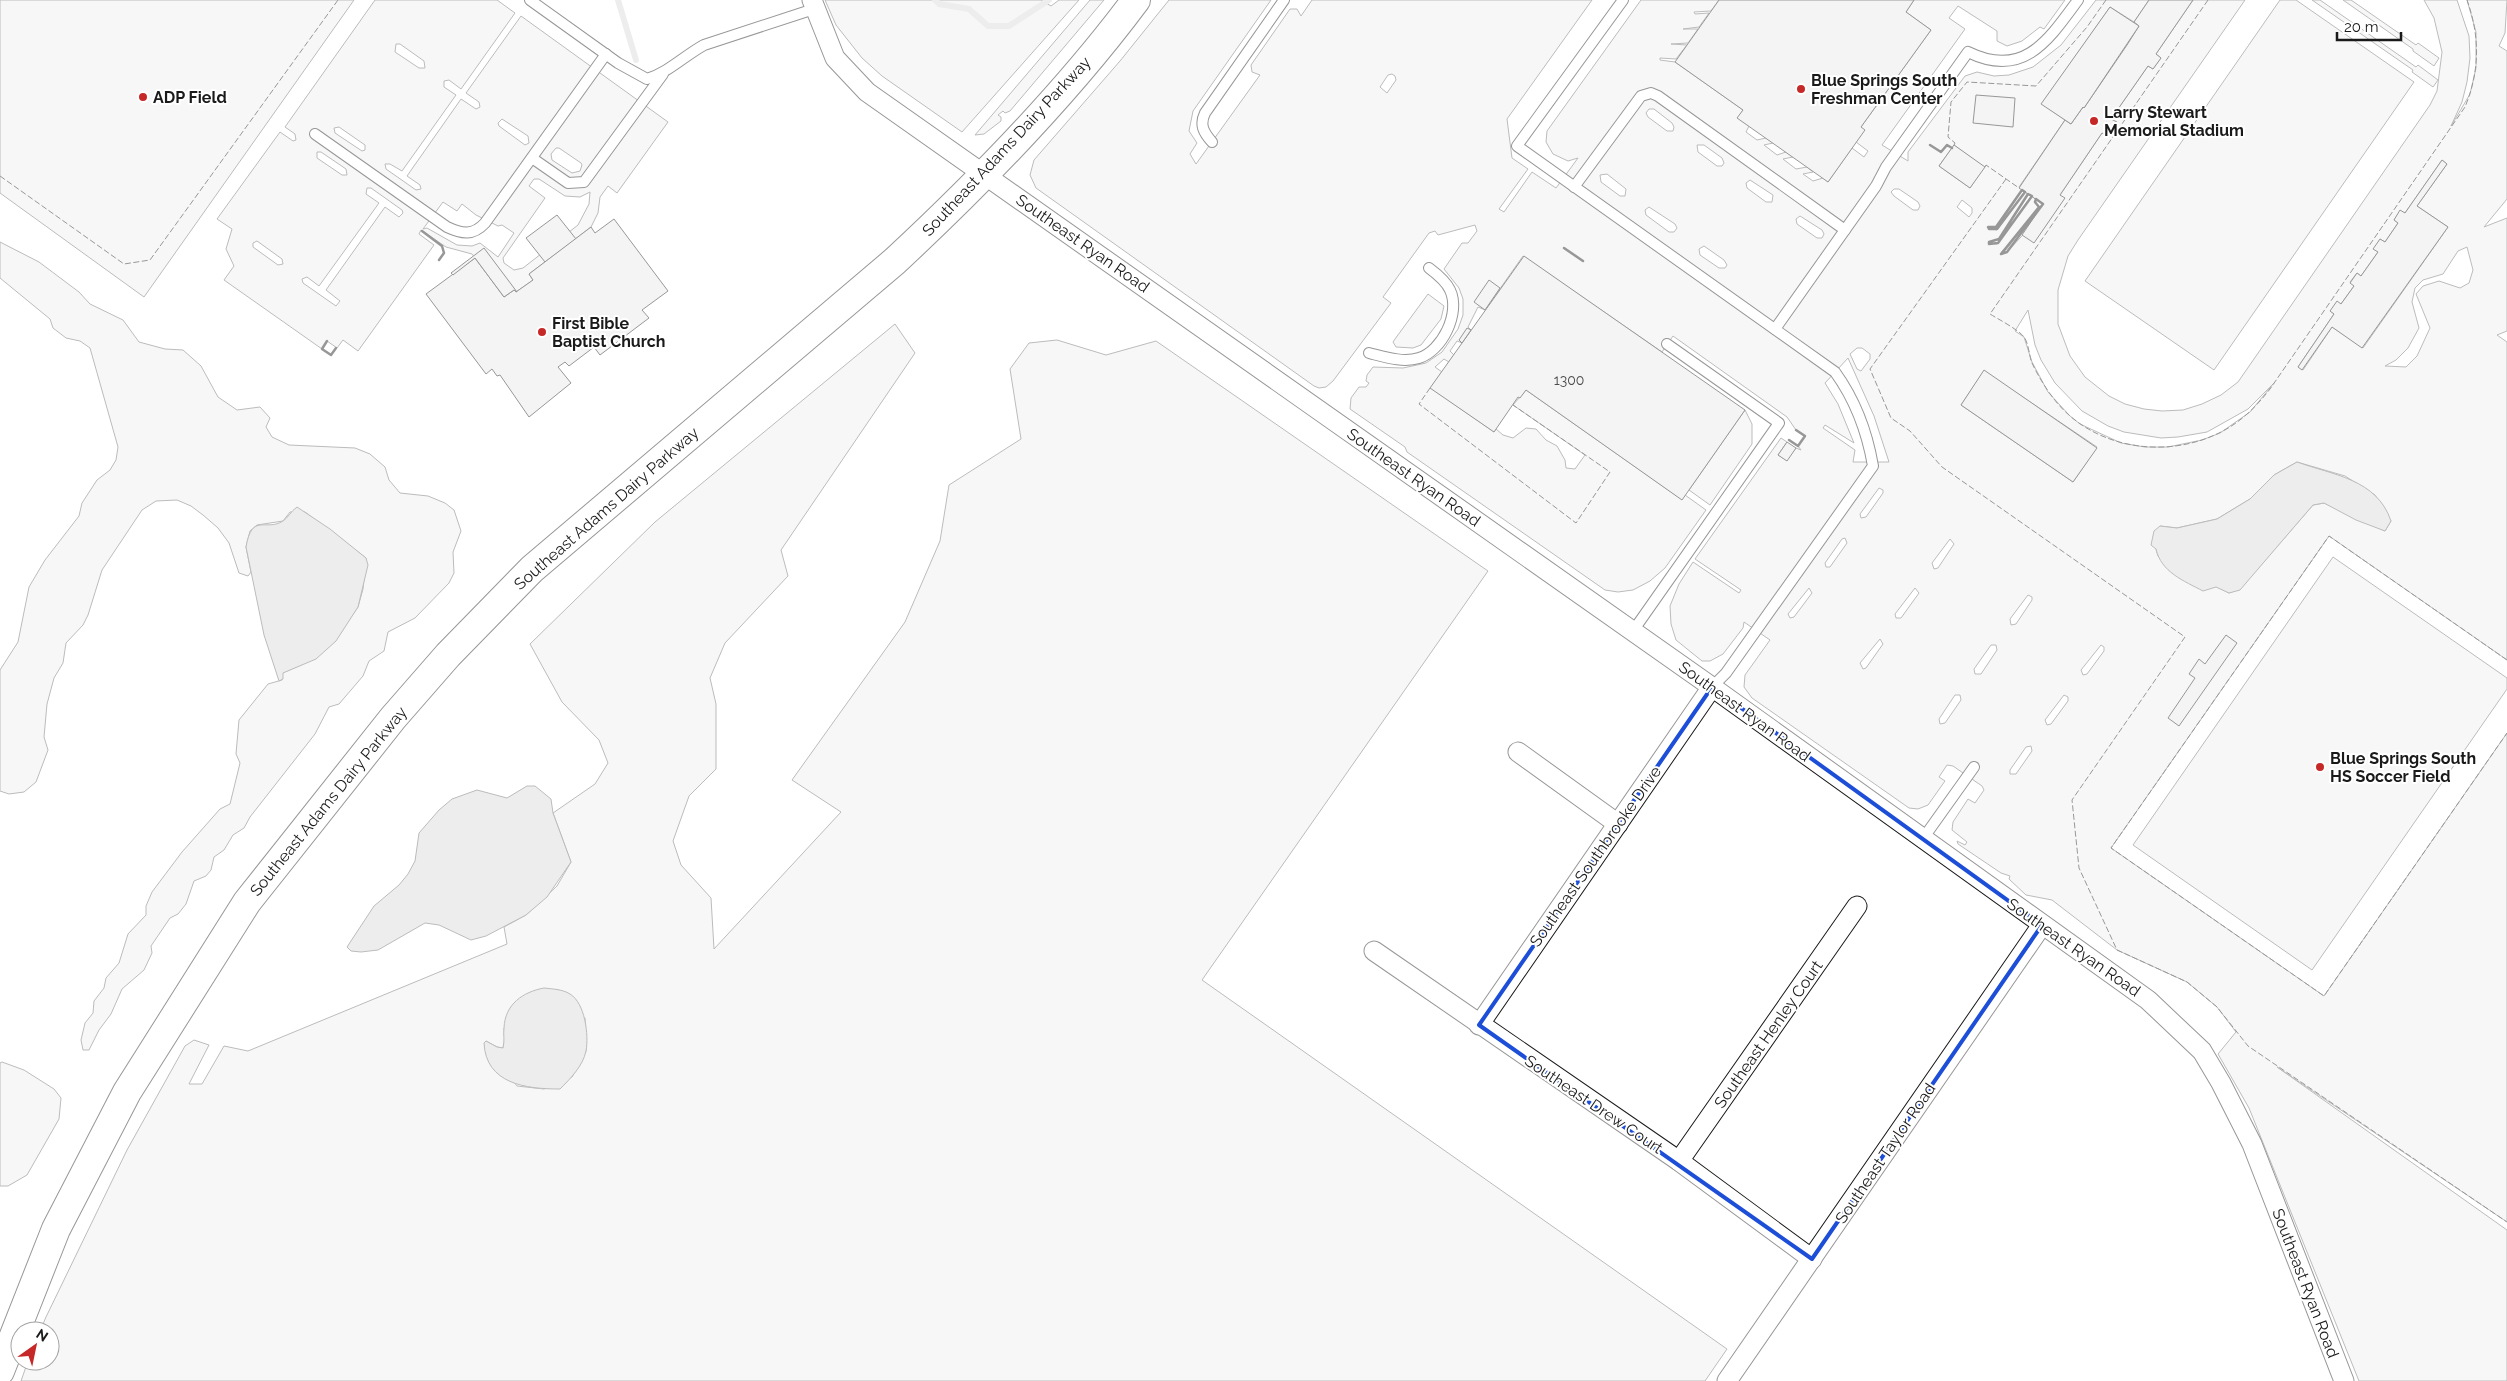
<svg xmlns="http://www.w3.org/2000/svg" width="2507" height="1381" viewBox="0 0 2507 1381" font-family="Raleway,sans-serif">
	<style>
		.built { fill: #ededed; stroke: #6a6a6a; fill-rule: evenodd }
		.water { fill: #d7d7d7; stroke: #6a6a6a }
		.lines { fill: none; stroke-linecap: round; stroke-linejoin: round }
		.stream { stroke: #d7d7d7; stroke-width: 6 }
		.building { fill: #e6e6e6; stroke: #1a1a1a }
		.service-casing { stroke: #1a1a1a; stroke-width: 12 }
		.minor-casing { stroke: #1a1a1a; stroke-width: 21 }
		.secondary-casing { stroke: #1a1a1a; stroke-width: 30 }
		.service { stroke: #fff; stroke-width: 10 }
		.minor { stroke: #fff; stroke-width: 19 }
		.secondary { stroke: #fff; stroke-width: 28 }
		.fence { stroke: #1a1a1a; stroke-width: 1; stroke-dasharray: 6 2.5; stroke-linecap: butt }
		.wall { stroke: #1a1a1a; stroke-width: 2.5 }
		.marked { fill: none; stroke: #1d4ed8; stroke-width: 4; stroke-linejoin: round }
		.poi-dot { fill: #c62828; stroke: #fff; stroke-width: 2 }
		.labels { text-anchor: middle; stroke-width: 4; stroke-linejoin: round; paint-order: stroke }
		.number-label { font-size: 14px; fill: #4d4d4d }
		.poi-label { font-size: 16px; font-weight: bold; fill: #1a1a1a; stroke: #fff; text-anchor: start }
		.street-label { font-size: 16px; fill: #1a1a1a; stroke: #fff }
	</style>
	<rect width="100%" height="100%" fill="#fff"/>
	<g class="built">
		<path d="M0,0h354l-210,297 -144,-104z"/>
		<path d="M375,0h122l18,13 -54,76 -12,-9 -5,1v6l12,8 -54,76 -12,-7h-5l1,5 30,21 5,-1 -1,-4 -13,-9 54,-77 15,10 4,-2 -1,-5 -13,-9 55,-77 147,106 -51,71 -9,-7 -8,11 -2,16 -7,14 -62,47 4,6 -17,12 -12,5 -32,-43 -26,-7 -25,-17 -2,4 15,11 -76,106 -15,-11 -6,8 -10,-7 -5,8 -98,-69 10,-14 -8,-17 6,-20 -15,-10 63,-87 13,9 3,-1 -1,-6 -10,-7zM396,44h4l24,17 1,7h-6l-24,-16zM502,119l26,17 1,7 -4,2 -26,-19 -1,-3zM339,127l26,18v5l-3,1 -27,-18 -1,-5zM556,148h3l22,15 1,2 -2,6 -8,2 -20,-13 -1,-6zM317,152h4l25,17 1,6h-5l-25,-17zM534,179h5l26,17 15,1 10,-5 -1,12 -11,21 -55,43 -9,2 -10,-7 -1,-5 42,-60 -16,-12zM367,188h4l31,22 1,3 -4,4 -14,-10 -59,83 14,11 -4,5 -33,-23 -1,-4 5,-2 12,9 60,-83 -13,-9zM443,202l14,9 5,-7 14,11 22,11 4,-1 12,8 -16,24 -18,-14 -8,3 -15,-1 -30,-17 -4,1zM257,241l25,18 1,5 -5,1 -25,-18v-4z"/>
		<path d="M825,0h216l10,6 8,-6h20l-117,132 -80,-56 -20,-18 -26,-33z"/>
		<path d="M1090,0h14l-94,111 -5,2 -2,-2 -5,4 3,2v4l-17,13 -9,1z"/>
		<path d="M1169,0h102l-78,111 -4,20 8,12 -7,11 6,10 64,-89 -8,-3 -1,-7 39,-56h7l4,7 11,-16h280l-85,119 5,39 16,11 -29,40 5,3 28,-40 24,16 22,-30 -10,3 -15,-7 -7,-12 1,-11 94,-131h78l-8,11 -17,1 1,2 14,-1 -10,14 -16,2h15l-10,14 -17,1 16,1 -11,14 -16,-1v2l15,2 68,48 -5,8 11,8 -3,6 11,8 9,-2 7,5 -9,2 13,10 9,-3 7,5 -10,2 13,10 11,-2 6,5 -10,2 10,7 10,-3 5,4 24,-34 12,9 4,-6 -12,-9 5,-15 70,-97 -25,-18 8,-12h151l-21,29 -4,-2 -18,14 -15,5 -10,-5v-10l-39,-25 -9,12 16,11 -83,116 26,16v-9l57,-76 12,-4 17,4 15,-1 24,-8 28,-22 35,-45h53l-15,22 -24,-15 -68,97 23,16 -46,67 3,3 -11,17 -15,20 -8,1 9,2 28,-38 3,2 -29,45 -10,4 8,1 35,-48 4,3 -1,3 4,5 -5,7 -28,36 -4,1v3l5,-2 53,-57 42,-62 6,3 9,-13 -6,-4 37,-53 5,3 8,-11 -5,-4 37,-54h52l-167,240 -10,16 -10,34v34l12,32 15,21 24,19 16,8 19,5 18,2 21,-1 19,-6 19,-9 17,-13 192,-277 7,-14 5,-39 -8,-34 -10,-18h33l12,36 1,22 -3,24 -5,20 -11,24 19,-32 6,-26v-36l-9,-32h40l-2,33 -6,13 8,5v148l-23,28 23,-9v113l-10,4 10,7v318l-178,-124 -218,312 213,148 183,-263v489l-230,-155 230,163v151h-148l-110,-273 -31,-54 18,-22 -19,-25 -30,-25 -70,-32 -65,-50 -26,-5 -17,-16 1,-3 -9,-3 -43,-29 -1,-3 8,4 2,-3 -15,-12 1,-8 15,-23 7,4 9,-13 -2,-4 -29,-20 -6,-1 -8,12 6,4 -17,24 -10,4 -9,-1 -157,-110 -8,-11 1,-12 25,-35 -26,-18 -1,6 -20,26 -13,7h-8l-26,-21 -5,-16 -1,-18 9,-22 14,-22 46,31 2,-3 -46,-31 86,-121 6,4 -9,13 8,5 10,-12 5,2 -3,-4 7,-10 -9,-6 -9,-13 -114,-81 -11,16 -139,-96 -38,54 -7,-3 -10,20 3,3 -9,13 -5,-2 -7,10 4,4 -5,7 -5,-3 -9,8 7,5 -11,16 63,44 2,-3 7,6 10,3 13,-10 10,1 10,11 11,6 8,14 1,8 9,1 10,-14 -72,-50 13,-15 155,109 4,-4 21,15 -41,58 -15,13 -17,9 -15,2 -13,-2 -198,-138 -2,-5 -55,-38 1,-11 8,-11h7l3,-4 -3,-2 1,-6 6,-8 30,1 23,-5 16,-11 16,-23 5,-14v-16l-4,-11 -15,-19 18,-26h6l9,-12 -2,-6 -37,10 -3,-4 -6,2 -46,64 8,6 -58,78 -7,6 -7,1 -5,-2 -278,-198 -6,-13 4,-15 86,-99zM1392,74l3,2 1,4 -9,13 -7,-6 8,-12zM1649,109h5l18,14 2,4 -1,4h-6l-19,-14 -2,-4zM1697,145h7l18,13 2,5 -2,3h-5l-19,-14zM1954,145l30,22 -14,21 -31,-22zM2442,160l5,4 -30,42 31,21 -85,121 -31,-21 -29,43 -5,-3 36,-53 -4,-3 11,-7 13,-18 -4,-4 7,-9 4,3 17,-24 -4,-3 6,-10 5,3 13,-19 -4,-3 6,-9 5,2zM1607,174l19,15 -1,7h-5l-19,-14 -1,-7zM1750,180l23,15 -1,7h-6l-19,-14 -1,-5zM1894,189h5l19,13 2,4 -2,4h-5l-19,-14 -3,-4zM1962,200l10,8v5l-3,4 -12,-10zM1649,207l26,17 2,4 -3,4h-5l-23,-17 -1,-5zM1800,216l22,14 2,4 -2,4h-5l-20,-14 -1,-5zM1704,246l20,14 3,5 -2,3h-6l-19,-13 -1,-6zM2467,247l6,23 -4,13 -9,5 -21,-7 -16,5 -7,8 14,34 -13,28 -11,11 -21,-1 11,-6 12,-12 11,-20 -7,-26 3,-14 8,-8 20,-6 15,-23zM2028,310l7,35 6,15 14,23 27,28 26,15 16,6 37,6 17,-1 29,-5 41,-23 26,-26 -24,29 -30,21 -18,7 -34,7h-23l-24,-4 -41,-19 -10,-8 -22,-24 -16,-30 -8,-25 -9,-6zM1857,348h5l8,6v5l-9,12 -4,-2 -7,-15zM1848,358l26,58 15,46h-36l2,-12 -32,-22 2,-3 29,18 -16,-39 -13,-21zM1984,371l113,76 -24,35 -112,-77zM2297,462l48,14 30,19 16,26 -6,10 -61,-28 -11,2 -73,84 -11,4 -71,-37 -2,-7 4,-23 17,2 40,-9 33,-20 24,-24zM1879,488l4,2v3l-17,24 -5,1 -1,-4zM1845,538l2,5 -17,24h-4l-1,-4 17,-24zM1950,539l4,5 -16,24 -4,1 -2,-6zM1809,588l3,5 -18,24 -4,1 -2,-4zM1915,588l4,5 -18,25h-5l-1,-4zM2028,595l4,2v3l-16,24 -5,1 -1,-6zM1880,639l3,5 -17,24 -3,1 -3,-6zM1991,645h5l1,5 -16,24h-6l-1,-5zM2101,645l3,2v4l-17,23 -4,1 -2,-5zM1955,695h5l1,5 -16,23 -5,1 -1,-5zM2064,695l4,2v4l-17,23 -4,1 -2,-5zM2031,746l1,5 -16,23h-6v-4l16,-23z"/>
		<path d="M2280,0h16l118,82 -200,288 -129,-89z"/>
		<path d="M2312,0h8l96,67 2,-2 20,15 -5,7 -21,-15 1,-2z"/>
		<path d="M2343,0h8l65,45 2,-2 21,15 -5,8 -21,-15v-2z"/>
		<path d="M0,242l39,20 40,30 11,12 33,16 16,22 26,7 18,1 18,16 17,31 19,13 23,-3 10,11 -4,9 6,10 17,8 66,3 15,6 15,13 4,13 11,13 28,3 17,7 9,7 7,21 -8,21 1,21 -5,10 -34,35 -27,14 -4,19 -15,10 -6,15 -24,28 -10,3 -14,27 -65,83 -6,11 -11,7 -9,15 -10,7 -3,13 -5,6 -12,5 -8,23 -8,10 -8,4 -19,28 1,7 -8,17 -22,19 -11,25 -12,16 -10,20h-6l-2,-10 4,-17 8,-10 1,-12 10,-13 2,-10 13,-15 9,-29 18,-19v-9l6,-14 30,-40 38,-43 10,-5 10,-41 -4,-9 3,-34 29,-36 14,-4v-7l21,-9 45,-43 10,-14 5,-18 3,-31 -61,-46h-15l-7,9 -26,4 -7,6 -4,16 5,25 -3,4 -9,-3 -10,-30 -11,-15 -15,-13 -12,-9 -14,-6 -21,1 -14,9 -40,60 -14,45 -5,10 -17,18 -3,20 -9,15 -7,26 -3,33 4,13 -12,32 -12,10 -15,2 -9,-3v-121l18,-28 11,-55 16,-27 34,-44 3,-13 15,-23 13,-10 6,-10 2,-13 -28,-99 -10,-7 -14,-3 -13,-10 -3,-9 -50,-41z"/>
		<path d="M1428,294l16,12 -3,13 -20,26 -8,3 -17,-1 -3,-5 2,-3z"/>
		<path d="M895,324l20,29 -134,197 7,26 -63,67 -15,35 6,26v65l-27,27 -16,45 8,24 30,33 3,51 127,-137 -49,-32 113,-158 35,-81 9,-56 72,-46 -11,-70 19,-26 28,-3 49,15 50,-14 332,230 -286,409 525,369 -22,32h-1684l7,-20h22v-30h-10l6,-14 81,-167 58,-104 9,-6 15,5 -20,39h13l22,-38 24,5 259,-107 -3,-17 22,-12 31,-29 14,-24 -18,-49 42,-29 13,-21 -9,-23 -37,-38 -32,-58 125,-122zM585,1018l1,33 -5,10 -9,16 -28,12 -27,-3 -33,-43 2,-2 11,6 6,1 2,-10 -1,-10z"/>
		<path d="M1745,410l7,14v20l-42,61 -21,-15z"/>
		<path d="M2333,557l174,121v11l-195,281 -179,-125z"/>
		<path d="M2,1062l22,8 30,19 7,9 -2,21 -32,56 -19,11h-8v-123z"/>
	</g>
	<g class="water">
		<path d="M2297,462c36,13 80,17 94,59l-6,10 -29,-11 -32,-17 -11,2 -73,85 -11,3 -13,-6 -13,4c-19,-10 -42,-19 -47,-42l-5,-4 3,-14 6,-5 17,2 40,-9 33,-20 24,-24z"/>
		<path d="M297,507l33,22 36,29 2,7 -10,42 -22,34 -20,18 -33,14v6l-4,2 -15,-46 -18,-88c6,-35 20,-15 37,-26 5,-3 8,-10 14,-14z"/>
		<path d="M527,786h8l16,13 2,14 18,49 -24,35 -21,18 -40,21 -15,4 -32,-15 -14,-2 -47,27 -17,2 -10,-1 -4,-4 27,-41 25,-21 9,-11 7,-13 4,-28 20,-23 13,-11 25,-9 30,8z"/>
		<path d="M544,988c8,1 18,1 26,6 15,9 19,41 16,57 -3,15 -16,28 -26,38 -34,0 -74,-5 -76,-46l2,-2 11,6 6,1c2,-8 0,-13 1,-20 1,-24 19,-36 40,-40z"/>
	</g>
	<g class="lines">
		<g class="stream">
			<path d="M618,0l18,60"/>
			<path d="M935,0l4,4 30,5 19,17h21l40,-26"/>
		</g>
	</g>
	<g class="building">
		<path d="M1719,0h195l-8,12 25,18 -70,97 4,3 -37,52 -91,-64 6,-8 -68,-48z"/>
		<path d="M2149,0h44l-37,54 5,4 -8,11 -5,-3 -37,53 6,3 -9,14 -6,-3 -42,62 5,3 -31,45 -12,-8 21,-31 -24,-16 46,-68 6,4 12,-17 1,1 43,-63 12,-19 -5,-4z"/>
		<path d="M2110,7l29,19 -55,82 -1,-1 -12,17 -30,-20z"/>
		<path d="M1976,95l39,3 -2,29 -40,-4z"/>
		<path d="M1954,145l31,22 -15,21 -31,-22z"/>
		<path d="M2442,160l5,4 -30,42 31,21 -86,121 -30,-21 -30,43 -4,-3 36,-53 -4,-3 7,-10 4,3 13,-18 -4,-3 7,-10 4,3 17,-24 -5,-3 7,-10 5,3 13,-19 -4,-3 6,-10 5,3z"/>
		<path d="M557,215l19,24 -31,23 -19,-24z"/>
		<path d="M614,219l54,72 -26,19 7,8 -49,37 -6,-8 -25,19 -4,-4 -7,5 13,16 -42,34 -29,-42 -3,1 -5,-7 -6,5 -60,-80 49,-36 29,39 10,-7 2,2 17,-12 -4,-6 62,-47 4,6z"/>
		<path d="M484,248l33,44 -3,-2 -10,7 -29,-39 -22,17 -2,-2z"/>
		<path d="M1524,256l221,154 -63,90 -156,-110 -6,8 -2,-1 -24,35 -64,-44z"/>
		<path d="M1489,280l11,8 -15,22 -11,-8z"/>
		<path d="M1467,328l4,2 -9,13 -3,-3z"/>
		<path d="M1984,370l113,78 -24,34 -112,-77z"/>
		<path d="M1787,442l9,6 -9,13 -9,-6z"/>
		<path d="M2226,635l11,8 -58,83 -11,-8 27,-40 -6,-4 10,-15 6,5z"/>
	</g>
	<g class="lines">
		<defs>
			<g id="service">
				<path d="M530,0l88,63 29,16c22,-7 37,-23 57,-34l110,-36"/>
				<path d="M1623,0l-106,146 318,226c21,29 32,59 38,94l-147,207 -14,14"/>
				<path d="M315,134l132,93c15,7 26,9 38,-4l121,-169"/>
				<path d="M1212,142c-8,-9 -13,-17 -7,-29l79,-113"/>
				<path d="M532,158l36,25 16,-1 79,-108"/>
				<path d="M1574,187l67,-91 10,-3 7,3 187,134"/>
				<path d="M1775,329l101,-143 10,-19 82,-115c55,27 80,-11 110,-52"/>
				<path d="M1369,353c16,4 34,10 50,5 23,-7 42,-45 31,-68 -4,-9 -13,-16 -21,-22"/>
				<path d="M1633,631l146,-208 -112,-79"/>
				<path d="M1922,840l52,-73"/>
			</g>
			<g id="minor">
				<path d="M812,0l23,58 32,34 845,595 436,313 54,51 19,32 31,61 92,237"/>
				<path d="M1518,752l100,72"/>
				<path d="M1374,951l305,210 133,98"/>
				<path d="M1479,1025l233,-338"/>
				<path d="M1679,1161l178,-255"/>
				<path d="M1727,1381l315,-456"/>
			</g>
			<path id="secondary" d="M0,1371l56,-142 71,-137 120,-190 146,-184 55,-63 84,-86 363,-308c86,-80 171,-167 241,-261"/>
		</defs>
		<use href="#service" class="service-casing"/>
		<use href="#minor" class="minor-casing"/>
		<use href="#secondary" class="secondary-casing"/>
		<use href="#service" class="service"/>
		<use href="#minor" class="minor"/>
		<use href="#secondary" class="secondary"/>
		<g class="fence">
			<path d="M2208,0l-218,314c8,5 29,16 34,23 5,7 5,19 8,26 7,15 16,29 26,41 39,45 108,55 161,29 21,-10 37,-26 51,-44l195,-282c15,-36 15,-71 2,-107"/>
			<path d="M1954,145l1,-2 -7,-6 3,-35 16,-20 69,4 51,-59 19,-27"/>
			<path d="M1985,167l1,-2 33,23"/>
			<path d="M0,176l124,88 26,-4 188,-260"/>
			<path d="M2006,179l-136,190 21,49 19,13 32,36 243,170 -113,163 7,68 38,82 70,32 30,25 31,39 259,176"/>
			<path d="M1430,388l-11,16 157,119 34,-51 -97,-67"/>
			<path d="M2507,660l-178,-124 -218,312 213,148 183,-263"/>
		</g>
		<g class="wall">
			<path d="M1930,145l11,7 6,-7 5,3"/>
			<path d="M2022,190l3,2 -28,37h-8l-1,-2h8z"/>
			<path d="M2028,194l4,2 -34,47 -9,1v-2l10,-3z"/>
			<path d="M2036,199l7,5 -36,48 -6,2 38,-47 -4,-5z"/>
			<path d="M422,231l20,15 2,7 -5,7"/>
			<path d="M1564,248l19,13"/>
			<path d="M327,341l-5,8 9,6 5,-7"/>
			<path d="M1789,440l9,6 7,-10 -9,-6"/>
		</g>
	</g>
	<path d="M0 0H2507V1381H0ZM1712,687l330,238 -230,334 -333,-234z" fill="#fff" fill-opacity=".55" fill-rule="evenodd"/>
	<path class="marked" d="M1712,687l330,238 -230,334 -333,-234z"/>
	<g class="poi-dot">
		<circle cx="1801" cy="89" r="5"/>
		<circle cx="143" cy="97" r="5"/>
		<circle cx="2094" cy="121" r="5"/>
		<circle cx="542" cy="332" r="5"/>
		<circle cx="2320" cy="767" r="5"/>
	</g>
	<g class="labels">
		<g class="number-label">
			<text x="1569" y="385">1300</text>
		</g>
		<g class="poi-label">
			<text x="1811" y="86">Blue Springs South<tspan x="1811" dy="18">Freshman Center</tspan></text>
			<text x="153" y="103">ADP Field</text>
			<text x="2104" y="118">Larry Stewart<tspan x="2104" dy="18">Memorial Stadium</tspan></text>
			<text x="552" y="329">First Bible<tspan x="552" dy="18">Baptist Church</tspan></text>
			<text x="2330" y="764">Blue Springs South<tspan x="2330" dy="18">HS Soccer Field</tspan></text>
		</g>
		<g class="street-label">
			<text transform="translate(1006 146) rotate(-47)" y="6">Southeast Adams Dairy Parkway</text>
			<text transform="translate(1083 243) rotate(35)" y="6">Southeast Ryan Road</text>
			<text transform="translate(1414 477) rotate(35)" y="6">Southeast Ryan Road</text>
			<text transform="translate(606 508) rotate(-41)" y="6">Southeast Adams Dairy Parkway</text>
			<text transform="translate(1745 711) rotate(36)" y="6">Southeast Ryan Road</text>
			<text transform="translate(328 801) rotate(-51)" y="6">Southeast Adams Dairy Parkway</text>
			<text transform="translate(1595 856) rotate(-55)" y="6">Southeast Southbrooke Drive</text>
			<text transform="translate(2074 947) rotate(35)" y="6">Southeast Ryan Road</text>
			<text transform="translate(1768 1034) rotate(-55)" y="6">Southeast Henley Court</text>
			<text transform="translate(1594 1104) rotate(34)" y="6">Southeast Drew Court</text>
			<text transform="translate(1885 1153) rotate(-56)" y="6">Southeast Taylor Road</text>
			<text transform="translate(2306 1283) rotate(69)" y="6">Southeast Ryan Road</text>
		</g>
	</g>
	<g transform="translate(35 1346) rotate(33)"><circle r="24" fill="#ffffff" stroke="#a3a3a3"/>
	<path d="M0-4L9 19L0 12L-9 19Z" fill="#c62828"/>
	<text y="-8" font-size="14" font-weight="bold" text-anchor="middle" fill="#1a1a1a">N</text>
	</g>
	<path d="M2337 32v8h64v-8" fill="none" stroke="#1a1a1a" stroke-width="2.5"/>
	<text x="2344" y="32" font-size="15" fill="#1a1a1a" stroke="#ffffff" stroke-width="4" paint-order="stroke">20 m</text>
</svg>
